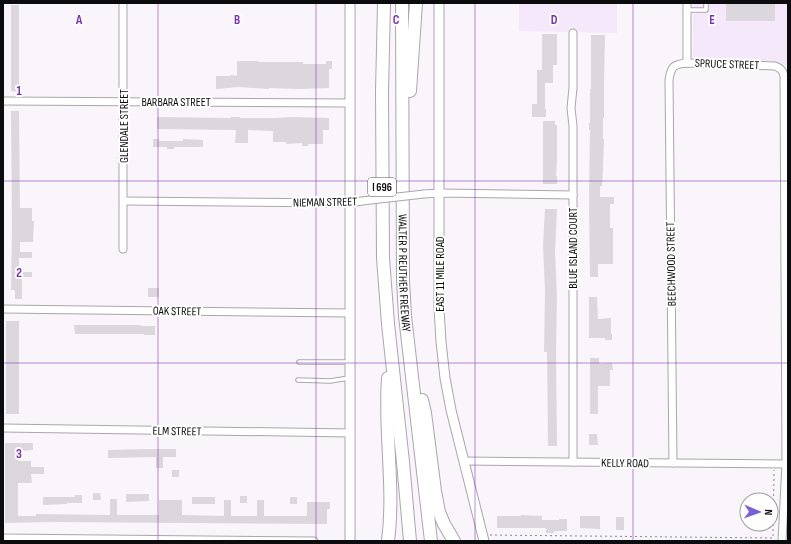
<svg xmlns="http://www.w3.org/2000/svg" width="791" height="544" viewBox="0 0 791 544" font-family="'Sofia Sans Condensed',sans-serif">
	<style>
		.commercial { fill: #f5e8fb }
		.building { fill: #dbd7dd }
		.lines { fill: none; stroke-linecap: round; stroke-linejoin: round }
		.lane-casing { stroke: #aaa6ac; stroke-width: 5.5 }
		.street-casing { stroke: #aaa6ac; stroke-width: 9 }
		.secondary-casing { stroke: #aaa6ac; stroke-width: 11 }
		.highway-casing { stroke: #aaa6ac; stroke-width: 14 }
		.path { stroke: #8a878b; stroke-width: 1; stroke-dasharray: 2 3; stroke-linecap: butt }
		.lane { stroke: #fff; stroke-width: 3.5 }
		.street { stroke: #fff; stroke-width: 7 }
		.secondary { stroke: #fff; stroke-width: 9 }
		.highway { stroke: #fff; stroke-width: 12 }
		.street-bridge-casing { stroke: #aaa6ac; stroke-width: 9; stroke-linecap: butt }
		.street-bridge { stroke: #fff; stroke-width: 7 }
		.grid { fill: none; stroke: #7b2cbf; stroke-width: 1; stroke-opacity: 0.55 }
		.labels { text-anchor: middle; stroke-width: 4; stroke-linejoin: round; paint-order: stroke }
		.shield { fill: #fff; stroke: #555456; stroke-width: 1 }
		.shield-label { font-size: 11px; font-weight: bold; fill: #0c0b0d }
		.street-label { font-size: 12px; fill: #0c0b0d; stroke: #fff }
		.grid-label { font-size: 13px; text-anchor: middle; font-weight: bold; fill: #7b2cbf; stroke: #fff; stroke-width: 4; stroke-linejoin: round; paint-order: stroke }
	</style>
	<rect width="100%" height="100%" fill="#f9f5fb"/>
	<g class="commercial">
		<path d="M519,3h98v30l-98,-2z"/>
		<path d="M693,3h95v60l-3,3 -7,-3h-5l-79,-3 -1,-5z"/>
	</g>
	<g class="building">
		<rect x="726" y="3" width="49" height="18"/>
		<path d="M11,5h8v87l-8,-1z"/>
		<path d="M542,34h15v31h-4v18h-8v26h1v8h-14v-13h5v-34h5z"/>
		<path d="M591,35h14l-1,49v34h-1v21h1l-1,29 -1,18h-2v11h14v7h-4v24h3v36h-15v13h-8l-1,-77 1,-70h-1v-7h1v-34h1z"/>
		<path d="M237,61h22v1h44v2h23v-3h6v8h-3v19l-30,1 -30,-1v1l-30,-2 -23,2v-13h15v-1l6,1z"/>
		<path d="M11,111h8l1,97h12v13h2l-1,21h-13v10h12v6h-13v14h13v5h-10v22h-7v-9h-4l1,-64z"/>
		<path d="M157,117l74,1v-1h9v1h36l15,-1 38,1v12h-6v14h-15v2h-6v-3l-16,1v-2h-13v-11l-25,-1v13h-13l1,-13 -79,-1z"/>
		<path d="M543,121h12v4h2v33l-1,18h1v8h-14z"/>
		<path d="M153,139h6v2h24v-2l20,1v7h-29v2h-7v-2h-14z"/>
		<path d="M545,209h12l-2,43 2,45 -1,55 1,94h-9l-1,-94h-3l1,-61 -2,-46z"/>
		<rect x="148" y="288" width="11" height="9"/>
		<path d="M589,297h8l1,22 13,-1v16h1v6h-7v-2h-16z"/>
		<rect x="6" y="321" width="13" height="93"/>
		<path d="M74,325h67v1h14v9h-11v-1h-69z"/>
		<path d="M590,358h9v6l13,-1 1,7h-3v16h-12v28h-8z"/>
		<path d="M589,434h8l1,11h-9z"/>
		<path d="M5,443h28v7l-14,1v10h12v6h13v7h-13l1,9h-14v33h18v-2l74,1v-16h7v16h42v-15h23v15l42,1v-16h7v16h26v-16h7v16h43v-14h23v7h-3v15l-275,-2 -47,1z"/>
		<path d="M148,449h28v8h-13v11h-7v-11l-48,1v-8z"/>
		<rect x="172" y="470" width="7" height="7"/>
		<path d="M93,493h7l1,7h-8z"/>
		<path d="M126,494h23v7l-23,1z"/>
		<path d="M75,495h7v8h-15v1l-24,1v-8h32z"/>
		<rect x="240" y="496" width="7" height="7"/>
		<rect x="192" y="497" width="23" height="7"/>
		<rect x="290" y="497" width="7" height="7"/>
		<path d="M521,515l21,1v4h17v-1h8v12h-13v2h-8v-5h-49v-12h24z"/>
		<path d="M580,516h20v13l-20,-1z"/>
		<rect x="616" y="517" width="8" height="13"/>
	</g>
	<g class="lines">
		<defs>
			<g id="lane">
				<path d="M687,10h19v-7"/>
				<path d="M299,362h50"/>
				<path d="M298,380l32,1 19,-3"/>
			</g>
			<g id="street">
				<path d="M123,3v246"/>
				<path d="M687,63v-60"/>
				<path d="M3,101l347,2"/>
				<path d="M424,194l16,-1 133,2"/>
				<path d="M124,201l226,2 12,-2"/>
				<path d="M3,309l347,4"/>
				<path d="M3,428l347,5"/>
				<path d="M464,461l322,3"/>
				<path d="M573,462v-336l-2,-18 2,-20v-55"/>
				<path d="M673,463l-4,-383c2,-13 4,-16 18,-17l88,3c5,2 8,4 9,10l2,388 -4,77"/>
				<path d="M3,538l311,3"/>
			</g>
			<g id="secondary">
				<path d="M350,3v538"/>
				<path d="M439,3v305l2,34 4,36 6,32 33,131"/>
			</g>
			<g id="highway">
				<path d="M384,3l-2,89 1,166 5,66 15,138 7,79"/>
				<path id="s1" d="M402,3l1,277 2,36 26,225"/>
				<path d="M410,91l6,-88"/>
				<path d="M422,400l3,13 10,78 4,21 5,12 10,17"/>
				<path d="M388,541c7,-54 -4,-109 0,-163"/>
			</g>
		</defs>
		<use href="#lane" class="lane-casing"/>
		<use href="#street" class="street-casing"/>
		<use href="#secondary" class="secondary-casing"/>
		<use href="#highway" class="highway-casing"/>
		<path class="path" d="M490,535l283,3 1,-68"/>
		<use href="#lane" class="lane"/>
		<use href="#street" class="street"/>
		<use href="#secondary" class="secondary"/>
		<use href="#highway" class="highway"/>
		<defs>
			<path id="street-bridge" d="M362,201l62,-7"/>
		</defs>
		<use href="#street-bridge" class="street-bridge-casing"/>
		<use href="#street-bridge" class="street-bridge"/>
	</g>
	<path class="grid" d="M158,3v538M316,3v538M475,3v538M633,3v538M3,181h785M3,363h785"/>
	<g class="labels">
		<rect class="shield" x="368" y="178" width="28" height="18" rx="3"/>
		<g class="shield-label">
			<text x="382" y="191">I 696</text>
		</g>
		<g class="street-label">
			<text transform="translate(727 64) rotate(2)" y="4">SPRUCE STREET</text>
			<text x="176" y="106">BARBARA STREET</text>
			<text transform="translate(124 126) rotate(-90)" y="4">GLENDALE STREET</text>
			<text transform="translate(325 202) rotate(-1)" y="4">NIEMAN STREET</text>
			<text transform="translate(573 248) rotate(-90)" y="4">BLUE ISLAND COURT</text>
			<text transform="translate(671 264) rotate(-91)" y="4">BEECHWOOD STREET</text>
			<text dy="4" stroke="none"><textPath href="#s1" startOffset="270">WALTER P REUTHER FREEWAY</textPath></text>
			<text transform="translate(440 274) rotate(-90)" y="4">EAST 11 MILE ROAD</text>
			<text transform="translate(177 311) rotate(1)" y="4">OAK STREET</text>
			<text transform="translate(177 431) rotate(1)" y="4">ELM STREET</text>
			<text transform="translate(625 463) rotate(1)" y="4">KELLY ROAD</text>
		</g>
	</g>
	<g class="grid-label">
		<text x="79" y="24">A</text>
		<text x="237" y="24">B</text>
		<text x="396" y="24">C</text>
		<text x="554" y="24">D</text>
		<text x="712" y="24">E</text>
		<text x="19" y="95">1</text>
		<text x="19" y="277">2</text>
		<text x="19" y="458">3</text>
	</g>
	<rect width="791" height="544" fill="none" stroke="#0c0b0d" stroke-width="8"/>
	<g transform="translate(759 512) rotate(92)"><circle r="19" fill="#ffffff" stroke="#9e9d9e"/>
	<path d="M0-3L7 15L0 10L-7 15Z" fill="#7b5fda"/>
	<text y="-6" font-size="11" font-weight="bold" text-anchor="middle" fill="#0c0b0d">N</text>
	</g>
</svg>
